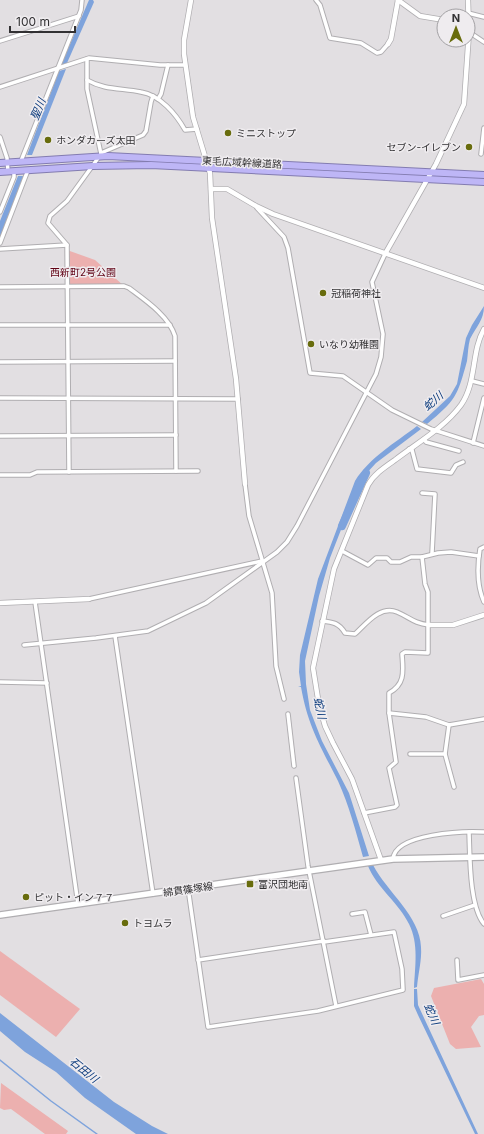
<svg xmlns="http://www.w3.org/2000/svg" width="484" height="1134" viewBox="0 0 484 1134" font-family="Inter,'Noto Sans JP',sans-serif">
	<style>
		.green { fill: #ecb0af }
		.water { fill: #7ea3dc }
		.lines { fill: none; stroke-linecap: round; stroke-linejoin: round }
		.stream { stroke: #7ea3dc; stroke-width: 1.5 }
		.river { stroke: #7ea3dc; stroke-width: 8 }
		.minor-casing { stroke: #b0aeb1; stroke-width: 5.5 }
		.tertiary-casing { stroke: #b0aeb1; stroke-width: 6 }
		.secondary-casing { stroke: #b0aeb1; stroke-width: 8 }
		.trunk-casing { stroke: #837cb0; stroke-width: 8 }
		.minor { stroke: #fff; stroke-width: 3.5 }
		.tertiary { stroke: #fff; stroke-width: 4.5 }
		.secondary { stroke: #fff; stroke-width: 5.5 }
		.trunk { stroke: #beb6f6; stroke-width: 6 }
		.poi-dot { fill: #686c0d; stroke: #efecef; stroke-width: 1.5 }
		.labels { text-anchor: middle; stroke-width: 3; stroke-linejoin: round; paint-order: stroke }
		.poi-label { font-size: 10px; fill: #323133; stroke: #efecef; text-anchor: start }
		.street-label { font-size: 10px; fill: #323133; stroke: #efecef }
		.park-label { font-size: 10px; fill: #600214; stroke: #efecef }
		.water-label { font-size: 11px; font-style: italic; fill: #0a3a7c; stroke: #efecef }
	</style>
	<rect width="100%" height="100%" fill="#e2dfe2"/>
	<g class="green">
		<path d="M67,250l28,10 29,26 -56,1z"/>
		<path d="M0,951l80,58 -24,28 -56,-42z"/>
		<path d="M481,979l3,5v31l-5,1 -8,11 10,20 -25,2 -6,-5 -19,-48 3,-8z"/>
		<path d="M1,1083l67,48 -2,3h-21l-34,-25 -7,1 -4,-2z"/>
	</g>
	<g class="water">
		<path d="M89,0h4l1,2 -27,61 -6,2z"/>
		<path d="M66,69l-34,86h-5l32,-84z"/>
		<path d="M18,176h6l-24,62v-17z"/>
		<path d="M484,306c0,14 -8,21 -14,33 -2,7 -2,15 -3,22 -10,36 -11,39 -40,63l-5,-2 28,-26 7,-12 9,-46 6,-13z"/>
		<path d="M417,426l4,3 -45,34 -11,12 -12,24 -23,59 -11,38 -14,65 1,23 4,26 12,31 27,52 20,63 -6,1c-7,-25 -14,-52 -25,-76 -17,-34 -30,-54 -37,-94h-3l3,-1 -2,-14 1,-17 18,-76 37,-98c15,-24 40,-38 62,-55z"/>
		<path d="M373,865c14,27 47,51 48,82 1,13 -3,27 -4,40l-3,1c1,-22 5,-44 -5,-64 -10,-21 -32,-36 -41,-58z"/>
		<path d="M414,989h3l1,16 60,129h-3l-57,-119 -4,-9z"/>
		<path d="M0,1013l114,89 38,24 16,8h-32l-51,-36 -29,-26 -31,-20 -25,-21z"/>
	</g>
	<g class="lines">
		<path class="stream" d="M0,1060l51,41 46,33"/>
		<path class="river" d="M342,526l24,-53"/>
		<defs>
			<g id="minor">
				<path d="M316,0l4,5 10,33 31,5 16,10 4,-1 7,-8"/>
				<path d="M468,13l16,4"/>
				<path d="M469,32l15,10"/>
				<path d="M0,41l79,-25"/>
				<path d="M87,80c17,10 35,8 54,12 19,3 35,22 44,38l12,-1"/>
				<path d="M0,87l89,-29 71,7h25"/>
				<path d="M158,99l3,-5 7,-29"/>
				<path d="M0,137l7,21 1,14"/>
				<path d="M101,153l42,-18 3,-4 5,-29 2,-6"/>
				<path d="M481,154l3,-26"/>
				<path d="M21,161l60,-151 1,-10"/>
				<path d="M257,208l27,29 4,11 22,125 33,3 49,34 39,19 53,17"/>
				<path d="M0,212l14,-35v-6"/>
				<path d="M0,243l28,-73"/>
				<path d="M0,249l67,-4"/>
				<path d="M0,287l124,-1 5,2c16,12 40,28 46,48l1,135"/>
				<path d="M0,325h170"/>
				<path d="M0,362l175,-1"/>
				<path d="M472,381l12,3"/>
				<path d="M0,398l238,1"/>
				<path d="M0,436l176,-1"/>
				<path d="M424,439l2,3 33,9"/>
				<path d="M473,443l11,-45"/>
				<path d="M409,449l3,1 5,19 34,4 5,-8 7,-3"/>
				<path d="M69,472l-2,-227 -19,-22 2,-7 17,-15 34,-47 -14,-65v-30"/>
				<path d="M0,475h30l7,-3 161,-1"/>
				<path d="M245,484l4,32 23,77 4,73 8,33"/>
				<path d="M422,493l13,1 -3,59"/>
				<path d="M484,547l-4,2c-3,18 -3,37 4,53"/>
				<path d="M342,551l26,14 8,-7h11l4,4h9l11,-5h11l16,-4 13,-1 28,4"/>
				<path d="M89,599l173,-38"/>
				<path d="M35,602l43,302"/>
				<path d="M322,621c11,1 17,2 23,12l10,1c11,-10 25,-29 42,-22 14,6 16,11 32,13"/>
				<path d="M115,636l38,258"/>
				<path d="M24,645l72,-7 52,-7 58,-28 71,-51 10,-10 10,-16 79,-152 5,-17 2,-23 -11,-52 13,-28"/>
				<path d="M0,682l47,1"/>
				<path d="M389,713l37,4 23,8 35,-6"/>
				<path d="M288,714l6,52"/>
				<path d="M449,725l-4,29 9,33"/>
				<path d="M410,754h35"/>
				<path d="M296,778l12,88 28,140"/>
				<path d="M364,813l31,-6 2,-2 -8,-37 7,-6 -7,-49v-20c17,-9 14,-23 13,-39l3,-2 23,1v-61l-3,-8 -3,-27"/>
				<path d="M469,832c1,23 0,74 15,92"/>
				<path d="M393,859c2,-26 72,-28 91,-27"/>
				<path d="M188,888l20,139 110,-16 85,-21 -1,-21 -8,-37 -70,10"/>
				<path d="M352,914l13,-2 6,23"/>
				<path d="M443,916l32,-11"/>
				<path d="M198,960l126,-19"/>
				<path d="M457,960l1,20 26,-5"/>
			</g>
			<g id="tertiary">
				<path d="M191,0l-7,40v14l9,63 17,56 2,45 24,161 9,105"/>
				<path d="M398,0l22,16 24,4"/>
				<path d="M388,44l3,-5 7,-39"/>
				<path d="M211,189h16l29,17 17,8 211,74"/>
				<path d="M385,254l51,-90 28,-60 5,-72 -1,-32"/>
				<path d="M0,603l89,-4"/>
				<path d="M429,625h24l31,-10"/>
				<path d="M381,860l-29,-81 -19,-36 -8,-17 -6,-21 -6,-37 21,-99 34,-84c6,-11 17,-18 27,-25 22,-17 49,-32 66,-55 16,-23 10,-53 23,-76"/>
			</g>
			<path id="secondary" d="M0,915l393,-56 91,-2"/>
			<g id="trunk">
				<path d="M0,163l108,-7 376,19"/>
				<path d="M0,172l93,-6 58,-1 333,17"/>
			</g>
		</defs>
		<use href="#minor" class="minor-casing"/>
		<use href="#tertiary" class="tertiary-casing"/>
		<use href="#secondary" class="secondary-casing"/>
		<use href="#trunk" class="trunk-casing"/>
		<use href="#minor" class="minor"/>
		<use href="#tertiary" class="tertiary"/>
		<use href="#secondary" class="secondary"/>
		<use href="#trunk" class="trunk"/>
	</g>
	<g class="poi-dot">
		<circle cx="228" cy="133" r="4"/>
		<circle cx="48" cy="140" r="4"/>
		<circle cx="469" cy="147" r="4"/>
		<circle cx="323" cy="293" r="4"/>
		<circle cx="311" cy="344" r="4"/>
		<rect x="246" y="880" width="8" height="8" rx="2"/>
		<circle cx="26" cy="897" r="4"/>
		<circle cx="125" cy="923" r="4"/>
	</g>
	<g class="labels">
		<g class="poi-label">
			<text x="236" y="137">ミニストップ</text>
			<text x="56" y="144">ホンダカーズ太田</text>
			<text x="461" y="151" text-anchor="end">セブン-イレブン</text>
			<text x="331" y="297">冠稲荷神社</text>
			<text x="319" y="348">いなり幼稚園</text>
			<text x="258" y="888">富沢団地南</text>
			<text x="34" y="901">ピット・イン７７</text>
			<text x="133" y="927">トヨムラ</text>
		</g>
		<g class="street-label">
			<text transform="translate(242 162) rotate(3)" y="4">東毛広域幹線道路</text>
			<text transform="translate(188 889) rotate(-8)" y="4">綿貫篠塚線</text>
		</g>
		<g class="park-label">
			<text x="83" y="276">西新町2号公園</text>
		</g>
		<g class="water-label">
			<text transform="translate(38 109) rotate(-68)" y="4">聖川</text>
			<text transform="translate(433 401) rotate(-40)" y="4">蛇川</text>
			<text transform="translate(320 708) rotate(77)" y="4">蛇川</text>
			<text transform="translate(432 1014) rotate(66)" y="4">蛇川</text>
			<text transform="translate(84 1070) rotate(39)" y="4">石田川</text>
		</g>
	</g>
	<g transform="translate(456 28)"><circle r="19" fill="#efecef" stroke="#a3a1a4"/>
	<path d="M0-3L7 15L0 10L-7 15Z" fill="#686c0d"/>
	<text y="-6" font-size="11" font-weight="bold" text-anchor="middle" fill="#323133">N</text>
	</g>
	<path d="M10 26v6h65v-6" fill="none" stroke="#323133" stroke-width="2"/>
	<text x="16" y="26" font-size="12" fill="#323133" stroke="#efecef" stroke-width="3" paint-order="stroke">100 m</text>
</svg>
